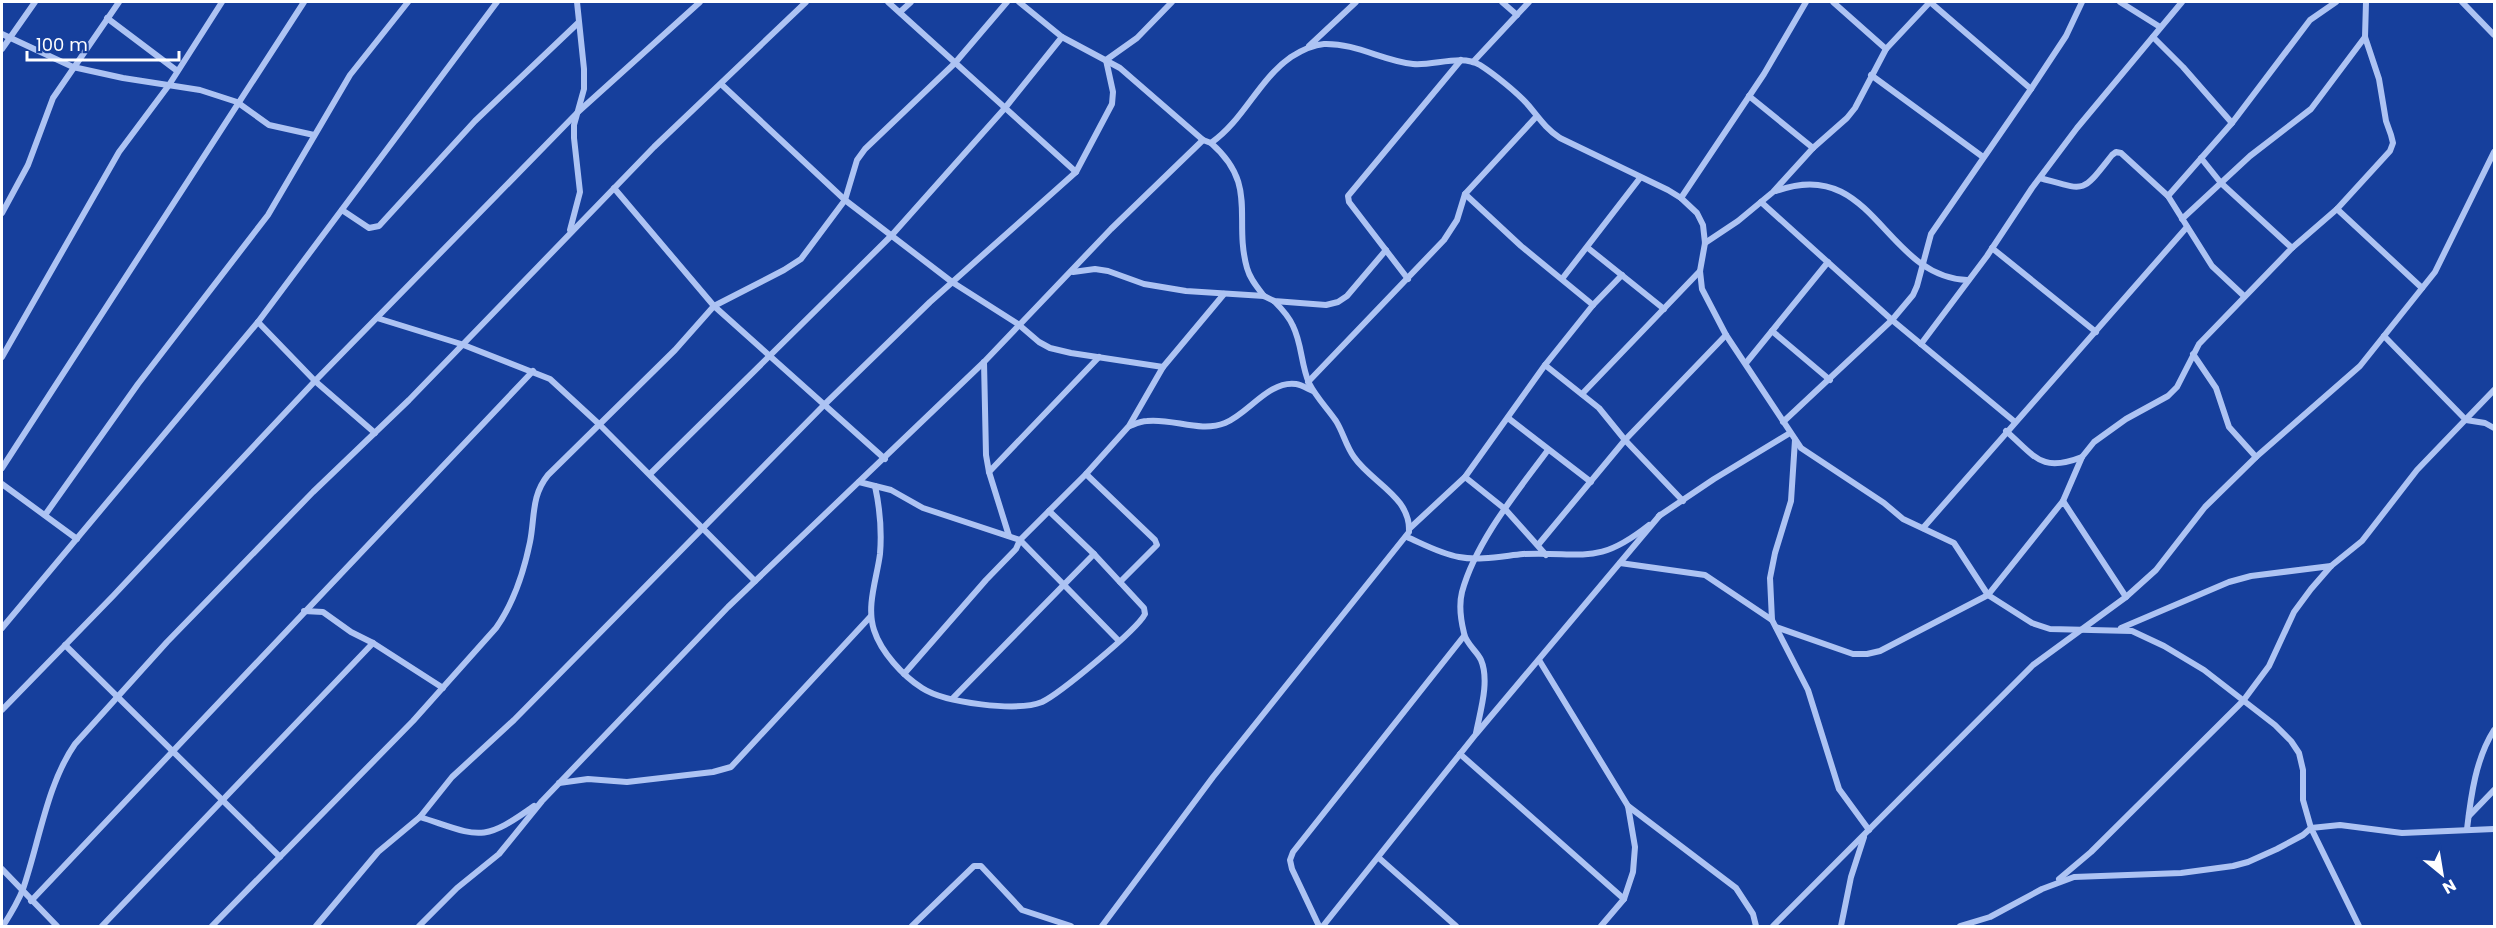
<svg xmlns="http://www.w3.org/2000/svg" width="2496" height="928" viewBox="0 0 2496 928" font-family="Poppins,sans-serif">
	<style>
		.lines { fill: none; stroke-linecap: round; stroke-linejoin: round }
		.street { stroke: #adc3f3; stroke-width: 6 }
	</style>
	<rect width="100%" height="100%" fill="#163f9c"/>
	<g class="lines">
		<g class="street">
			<path d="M888,2l188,170"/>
			<path d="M1019,2l43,35 58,31 83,72 8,3c33,-23 47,-63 80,-86 11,-7 21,-12 33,-13 32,-1 59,17 89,20 21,2 48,-10 67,1 14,9 38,28 49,41 10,12 17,23 31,32l108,52 13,8 16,15 6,12 2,18 -5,28 2,18 24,46 75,113 83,55 19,16 51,24 34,52 44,28 18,6 82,2 32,15 40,24 71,55 16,16 8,12 4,17v30l8,28 -8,7 -26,14 -29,13 -15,4 -52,7 -107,4 -32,12 -52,28 -30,9"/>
			<path d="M1502,2l15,13"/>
			<path d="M1833,2l53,47"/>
			<path d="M1930,2l101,87"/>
			<path d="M2120,2l40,25"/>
			<path d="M2462,2l32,33"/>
			<path d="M900,12l11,-10"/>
			<path d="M107,18l69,52"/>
			<path d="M2,34l71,33 50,11 77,12 37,12 32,23 45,10"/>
			<path d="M2153,37l30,30 49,56"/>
			<path d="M1309,46l47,-44"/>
			<path d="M2,49l33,-47"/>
			<path d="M1473,62l56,-60"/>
			<path d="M1871,75l112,82"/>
			<path d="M721,84l124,116 107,82 66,42 21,18 11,6 21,5 92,14"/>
			<path d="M1749,96l64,52"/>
			<path d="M1211,143c48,42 22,75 36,125 3,11 10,19 17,28"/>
			<path d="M2201,158l20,25 71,65"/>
			<path d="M2040,178c47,13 41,16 72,-23l4,-3 5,1 47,43 44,70 32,30"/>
			<path d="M614,188l100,118 171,153"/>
			<path d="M1776,191c98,-36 107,85 191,89"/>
			<path d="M1465,194l56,52 72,59"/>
			<path d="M2168,196l64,-73 78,-103 26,-18"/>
			<path d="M1681,198l83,-124 42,-72"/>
			<path d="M1761,202l131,118 123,102"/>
			<path d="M2337,209l85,79"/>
			<path d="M342,210l27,18 10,-2 96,-105 103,-98"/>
			<path d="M2,213l26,-48 25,-67 66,-96"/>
			<path d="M2182,219l68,-63 61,-47 54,-72"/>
			<path d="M570,230l10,-38 -6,-54v-13l10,-36v-20l-7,-67"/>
			<path d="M1705,243l33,-22 35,-29 40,-44 34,-30 8,-10 31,-59 44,-47"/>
			<path d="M1588,248l76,61"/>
			<path d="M1992,248l104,84"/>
			<path d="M1073,272l22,-3 13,2 36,13 42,7 78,5 10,5 52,4 12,-3 9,-6 39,-46"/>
			<path d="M1408,279l-59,-77 -1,-6 113,-136"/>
			<path d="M1562,279l78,-101"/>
			<path d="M377,318l84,26 89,35 50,46 155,156"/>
			<path d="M258,322l57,59 60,52"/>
			<path d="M1772,331l58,49"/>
			<path d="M2384,336l82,84 19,3 9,5"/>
			<path d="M1921,344l66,-88 45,-68 45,-60 105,-126"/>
			<path d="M2193,354l23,34 13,39 27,30"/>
			<path d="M2,357l117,-205 50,-67 53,-83"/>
			<path d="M984,362l2,93 3,17 20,64"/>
			<path d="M1746,363l82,-101"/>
			<path d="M1545,365l54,43 26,32 58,61"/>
			<path d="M1308,382l136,-142 13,-20 8,-26 71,-77"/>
			<path d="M1582,394l118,-123"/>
			<path d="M1508,418l83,64"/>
			<path d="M1783,422l109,-102 21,-25 4,-9 14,-52 100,-145 35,-53 16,-34"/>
			<path d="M1130,426c5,-2 11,-5 17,-5 26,-3 53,12 78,2 23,-9 44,-43 71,-39 6,1 12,5 17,7"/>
			<path d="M2006,431c30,26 35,42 76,26"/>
			<path d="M1795,440l-4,61 -16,52 -5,25 2,42 36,70 31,99 30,41"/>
			<path d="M2,468l302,-466"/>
			<path d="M989,472l110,-115"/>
			<path d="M650,474l241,-238 114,-128 57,-71"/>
			<path d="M1086,474l69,66 2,5 -37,37"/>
			<path d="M1465,477l40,32 41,46"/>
			<path d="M859,482l32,8 32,18 97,32 98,100"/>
			<path d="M2,484l75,55"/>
			<path d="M875,486c5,23 7,44 5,68 -3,24 -14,52 -6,76 7,22 29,46 48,58 23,15 95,24 120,14 17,-8 95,-72 103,-88l-1,-6 -50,-54 -45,-43"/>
			<path d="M2063,501l19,-44 12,-15 32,-23 42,-23 9,-9 22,-43 93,-96 45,-39 53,-58 3,-8 -2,-8 -5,-14 -7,-42 -14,-42 1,-35"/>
			<path d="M45,515l93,-131 130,-169 82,-140 58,-73"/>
			<path d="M1659,516l55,-37 76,-46"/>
			<path d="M1923,528l264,-301"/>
			<path d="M1409,529l56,-52 80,-112 48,-60 29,-30"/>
			<path d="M1407,537c16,7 34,17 52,20 20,4 44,-1 64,-3 60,-3 73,13 126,-29"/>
			<path d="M1538,545l87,-105 101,-105"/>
			<path d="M1620,563l85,12 67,45"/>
			<path d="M304,611l19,1 28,20 22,11 70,45"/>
			<path d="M1776,627l77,27h14l13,-3 108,-56 75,-94 63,96"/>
			<path d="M2,628l256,-306 239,-320"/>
			<path d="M2121,628l108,-46 22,-6 80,-10"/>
			<path d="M65,645l215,212"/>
			<path d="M1539,660l89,146 7,41 -2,25 -9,27 -23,27"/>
			<path d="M904,674l82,-94 30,-31 4,-9 66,-66 43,-48 34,-59 61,-73"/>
			<path d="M953,698l141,-144"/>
			<path d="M2,710l111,-114 202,-215 263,-269 122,-110"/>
			<path d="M1476,733c4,-21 14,-52 5,-73 -4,-9 -15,-16 -17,-27 -3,-12 -5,-29 -2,-41 14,-51 55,-100 86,-142"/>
			<path d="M1460,754l164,145"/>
			<path d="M559,783l29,-4 39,3 86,-10 18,-5 140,-151"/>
			<path d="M1628,806l108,82 17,26 3,12"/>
			<path d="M2469,816l25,-26"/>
			<path d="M420,817c59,19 61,27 114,-11"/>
			<path d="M2467,829c4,-34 9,-71 27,-99"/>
			<path d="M1379,858l77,68"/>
			<path d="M2,869l55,57"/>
			<path d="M2059,879l32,-27 152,-151 26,-35 25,-54 17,-23 20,-23 31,-25 55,-71 77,-80"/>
			<path d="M31,901l502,-530"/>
			<path d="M3,926c7,-11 15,-24 20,-37 16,-46 24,-105 52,-145l92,-102 146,-150 96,-92 245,-253 152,-145"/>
			<path d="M102,926l271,-283"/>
			<path d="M212,926l201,-205 83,-93c17,-24 28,-57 34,-86 5,-25 1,-46 18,-67l127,-125 39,-44 70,-36 17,-11 44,-59 12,-40 8,-11 90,-86 52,-61"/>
			<path d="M316,926l62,-74 42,-35 32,-40 62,-57 311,-316 105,-102 146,-130 36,-68 1,-12 -7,-32 31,-22 35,-36"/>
			<path d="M419,926l38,-38 42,-34 43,-53 186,-194 256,-245 127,-133 92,-89"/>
			<path d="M912,926l62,-60h7l41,44 49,16"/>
			<path d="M1102,926l111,-149 196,-245c2,-35 -37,-49 -55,-75 -8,-11 -11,-25 -18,-36 -9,-13 -20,-24 -27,-38 -8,-18 -7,-39 -16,-57 -4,-10 -12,-18 -19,-25"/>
			<path d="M1319,926l-27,-57 -2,-9 3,-8 171,-216"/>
			<path d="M1323,926l153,-192 184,-219"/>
			<path d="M1773,926l260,-261 93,-68 30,-27 49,-63 51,-50 104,-91 75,-94 59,-120"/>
			<path d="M1841,926l10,-49 13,-40"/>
			<path d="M2359,926l-48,-98 29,-3 62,8 92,-4"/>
		</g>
	</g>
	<rect width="2496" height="928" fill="none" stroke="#ffffff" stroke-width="6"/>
	<g transform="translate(2442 874) rotate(150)" stroke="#163f9c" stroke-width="4.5" paint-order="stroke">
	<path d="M0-4.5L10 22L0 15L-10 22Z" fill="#ffffff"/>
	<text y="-9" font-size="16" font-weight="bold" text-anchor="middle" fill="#ffffff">N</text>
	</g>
	<path d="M27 51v9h152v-9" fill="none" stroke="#ffffff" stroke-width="3"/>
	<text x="36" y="51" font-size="18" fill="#ffffff" stroke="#163f9c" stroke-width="4.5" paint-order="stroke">100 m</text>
</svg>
